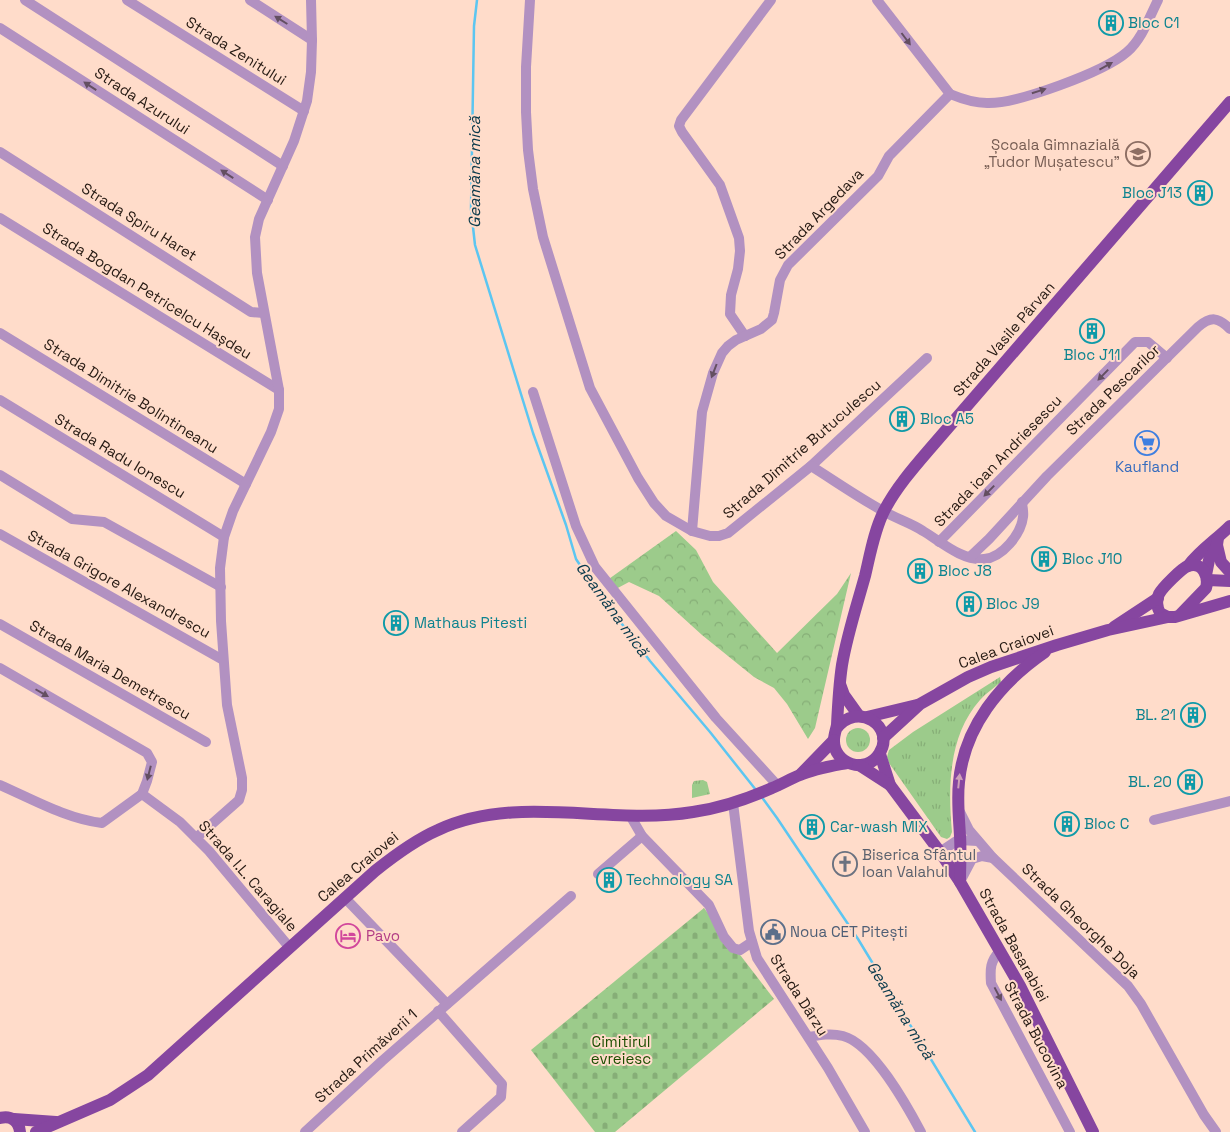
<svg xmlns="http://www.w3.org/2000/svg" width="1230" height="1132" viewBox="0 0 1230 1132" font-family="'Space Grotesk',sans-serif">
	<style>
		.grass { fill: url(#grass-tufts) }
		.cemetery { fill: url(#cemetery-stones) }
		.park { fill: url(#park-crowns) }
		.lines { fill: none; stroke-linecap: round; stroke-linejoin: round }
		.stream { stroke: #5cc6f1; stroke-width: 2.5 }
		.minor { stroke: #b291c1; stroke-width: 10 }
		.major { stroke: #8646a0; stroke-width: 12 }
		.oneway { fill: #644f61 }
		.oneway2 { fill: #cfa0b9 }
		.labels { text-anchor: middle; stroke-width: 4; stroke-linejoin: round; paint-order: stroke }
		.culture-label { font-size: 15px; fill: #0d838f; stroke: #ffdcca; text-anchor: start }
		.street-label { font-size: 15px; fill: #251912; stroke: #ffdcca }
		.education-label { font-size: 15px; fill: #785e54; stroke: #ffdcca; text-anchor: end }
		.shop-label { font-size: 15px; fill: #366cbe; stroke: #ffdcca }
		.worship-label { font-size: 15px; fill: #5b616d; stroke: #ffdcca; text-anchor: start }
		.service-label { font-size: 15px; fill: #4e5e75; stroke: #ffdcca; text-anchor: start }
		.hotel-label { font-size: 15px; fill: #b23c85; stroke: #ffdcca; text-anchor: start }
		.park-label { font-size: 15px; fill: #1c4e00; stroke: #ffdcca }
		.water-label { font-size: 16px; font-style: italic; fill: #08394b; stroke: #ffdcca }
	</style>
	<defs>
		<pattern id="grass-tufts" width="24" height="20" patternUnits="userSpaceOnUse" patternTransform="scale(1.25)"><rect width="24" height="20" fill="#9ccb8b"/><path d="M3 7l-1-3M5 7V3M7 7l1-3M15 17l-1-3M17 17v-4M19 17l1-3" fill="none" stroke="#86ae77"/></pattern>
		<pattern id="cemetery-stones" width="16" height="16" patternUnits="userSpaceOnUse" patternTransform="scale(1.25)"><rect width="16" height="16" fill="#9ccb8b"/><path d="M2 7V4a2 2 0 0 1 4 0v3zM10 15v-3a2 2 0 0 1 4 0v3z" fill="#86ae77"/></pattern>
		<pattern id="park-crowns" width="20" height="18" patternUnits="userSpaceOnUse" patternTransform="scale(1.25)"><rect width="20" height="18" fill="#9ccb8b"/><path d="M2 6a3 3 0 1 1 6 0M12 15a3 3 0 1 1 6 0" fill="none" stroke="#86ae77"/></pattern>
	</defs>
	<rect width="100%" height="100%" fill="#ffdcca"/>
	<g class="grass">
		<path d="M1000,677l1,5c-7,6 -15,11 -21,18 -32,36 -32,88 -28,132l-2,5 -3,2 -6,-2 -52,-74 -2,-6 2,-7 24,-18z"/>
		<circle cx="858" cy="740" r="12"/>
		<path d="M703,780l4,2 3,12 -18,4v-13l2,-4z"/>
	</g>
	<path class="cemetery" d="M704,908l70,91 -159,133h-20l-64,-82z"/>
	<path class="park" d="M676,531l20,19 17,32 64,71 60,-59 14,-21 -36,155 -7,11 -21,-35 -13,-16 -20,-11 -52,-42 -43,-39 -30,-14 -15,8 -8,-9z"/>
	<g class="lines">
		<g class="stream">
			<path d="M477,0l-3,26 -3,183 4,36 58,188 33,92 10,34 21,32 53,70 60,71 46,58"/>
			<path d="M761,796l16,22 81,121 117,193"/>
		</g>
		<g class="minor">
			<path d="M25,0l258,166"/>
			<path d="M127,0l177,111"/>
			<path d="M250,0l62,40"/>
			<path d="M530,0l-4,67v45l2,38 5,39 10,48 47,151 48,90 16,25 12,13 26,15 18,5h9l9,-3 83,-67 116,-108"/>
			<path d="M877,0l73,94c12,5 23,9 37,9 30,1 117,-31 140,-51 15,-13 22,-34 31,-52"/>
			<path d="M0,28l268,172"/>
			<path d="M0,152l251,160 13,1"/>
			<path d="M0,218l279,172"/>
			<path d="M0,333l246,151"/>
			<path d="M745,336l-15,-22 1,-19 7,-26 2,-18 -1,-13 -19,-53 -38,-53 -3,-6 2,-6 90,-120"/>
			<path d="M533,392l43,134 19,41 121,151 62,68"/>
			<path d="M0,400l224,137"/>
			<path d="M811,466c24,15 48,32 74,46 12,7 26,11 38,19 17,10 39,30 61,28 18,-1 37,-25 39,-42 1,-5 -1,-11 -1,-15"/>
			<path d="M0,475l72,44 32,3 117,65"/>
			<path d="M692,531l10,-119 11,-39 9,-20 6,-7 8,-6 25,-11 11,-9 2,-7 6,-33 8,-15 90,-89 11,-20 61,-62"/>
			<path d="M0,534l223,126"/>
			<path d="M939,542l196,-200h13l19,16"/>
			<path d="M970,557l19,-18 58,-63 151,-149c13,-11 20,-10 32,2"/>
			<path d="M0,624l206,118"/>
			<path d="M0,668l147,85 5,9 -5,19 -5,13"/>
			<path d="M0,785c32,14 67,34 102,38l40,-29 38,28 29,29 81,97"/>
			<path d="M733,803l16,128 8,27 71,110 37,64"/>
			<path d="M960,812l9,18 24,28 135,128 13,18 63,111 12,17"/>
			<path d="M631,817l11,19 67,69 15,32 9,11 7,2 12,-8"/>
			<path d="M1154,820l76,-19"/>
			<path d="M196,838l43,-38 3,-10v-12l-15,-73 -6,-84 -1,-53 4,-31 9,-26 38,-79 8,-23v-19l-22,-117 -2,-36 4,-18 35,-78 13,-40 4,-29 1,-32 -1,-40"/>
			<path d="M940,852l18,-12 20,1"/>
			<path d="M598,874l44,-38"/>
			<path d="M962,878l10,-19 10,-3 11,2"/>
			<path d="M345,898l102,106"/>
			<path d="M1000,951c-10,10 -10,18 -9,32l79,149"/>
			<path d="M438,1011l64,73 -1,13 -39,35"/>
			<path d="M809,1037c11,-2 22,-4 34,-1 30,8 64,70 78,96"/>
			<path d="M305,1132l77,-71 189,-165"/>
		</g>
		<g class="major">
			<path d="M1217,545l4,17 9,10"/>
			<path d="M1188,566c12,-16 28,-26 42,-40"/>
			<path d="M1206,575l3,-15 8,-15 1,-7"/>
			<path d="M1208,580l22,1"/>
			<path d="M1180,615l26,-27c3,-11 -3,-27 -18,-22 -6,2 -26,22 -29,28 -3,6 -2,14 1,19l8,4h7l55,-16"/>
			<path d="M1114,627l44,-29"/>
			<path d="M840,684l4,11 15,21"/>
			<path d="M867,717l50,-12"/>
			<path d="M836,729c21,-29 61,-2 43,25 -13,21 -46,10 -45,-14 0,-5 2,-10 3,-15 1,-20 2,-40 5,-60 5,-30 15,-60 23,-89 5,-21 9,-45 19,-65 13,-25 32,-46 50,-67l296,-342"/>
			<path d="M883,738l37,-34 48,-27 23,-10 66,-22 51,-15 60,-13"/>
			<path d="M880,754l10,31 50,67 20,30 60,104 73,146"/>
			<path d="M859,765l31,20"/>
			<path d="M801,774l33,-34"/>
			<path d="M960,882c0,-15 1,-31 0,-46 -1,-18 -3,-36 -1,-54 5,-55 41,-99 86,-130"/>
			<path d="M0,1118c11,-3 19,3 20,14"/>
			<path d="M14,1119l42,3"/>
			<path d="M36,1132l74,-32 38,-25 227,-204c20,-16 40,-31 63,-41 79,-37 171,-4 255,-18 27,-4 54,-13 79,-24 10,-4 18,-9 28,-13 14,-6 32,-9 47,-12"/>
		</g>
	</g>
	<defs><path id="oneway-solid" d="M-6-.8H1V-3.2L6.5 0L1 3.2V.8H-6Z" transform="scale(1.25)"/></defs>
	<g class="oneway">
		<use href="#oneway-solid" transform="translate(281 20) rotate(-148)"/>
		<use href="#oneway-solid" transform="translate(906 39) rotate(53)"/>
		<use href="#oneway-solid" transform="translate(1106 66) rotate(-29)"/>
		<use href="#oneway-solid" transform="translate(90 86) rotate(-147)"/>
		<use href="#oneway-solid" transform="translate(1039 91) rotate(-18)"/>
		<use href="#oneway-solid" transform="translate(227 174) rotate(-147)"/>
		<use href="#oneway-solid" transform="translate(714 371) rotate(111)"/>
		<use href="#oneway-solid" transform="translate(1103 375) rotate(134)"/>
		<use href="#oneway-solid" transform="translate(989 491) rotate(134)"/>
		<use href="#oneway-solid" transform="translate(42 693) rotate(30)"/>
		<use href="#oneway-solid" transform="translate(149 773) rotate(104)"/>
		<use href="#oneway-solid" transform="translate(998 994) rotate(62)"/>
	</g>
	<use class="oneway2" href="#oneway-solid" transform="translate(959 781) rotate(-84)"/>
	<defs>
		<symbol id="building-ring" viewBox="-11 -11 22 22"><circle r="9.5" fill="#ffdcca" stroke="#0f9aa8" stroke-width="1.5"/><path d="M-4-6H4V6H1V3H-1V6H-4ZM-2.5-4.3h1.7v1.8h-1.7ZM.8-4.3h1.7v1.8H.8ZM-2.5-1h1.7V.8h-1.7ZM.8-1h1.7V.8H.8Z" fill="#0f9aa8"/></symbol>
		<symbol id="school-ring" viewBox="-11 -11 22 22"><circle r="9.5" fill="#ffdcca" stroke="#8d6e63" stroke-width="1.5"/><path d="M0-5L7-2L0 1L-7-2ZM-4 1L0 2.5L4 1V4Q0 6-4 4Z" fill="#8d6e63"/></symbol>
		<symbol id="supermarket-ring" viewBox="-11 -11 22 22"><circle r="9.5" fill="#ffdcca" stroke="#3f7fe0" stroke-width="1.5"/><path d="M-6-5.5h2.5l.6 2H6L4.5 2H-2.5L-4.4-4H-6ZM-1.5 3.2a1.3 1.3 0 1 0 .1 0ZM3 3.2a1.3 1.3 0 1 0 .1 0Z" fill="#3f7fe0"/></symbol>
		<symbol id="church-ring" viewBox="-11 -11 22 22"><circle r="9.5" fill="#ffdcca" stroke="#6b7280" stroke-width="1.5"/><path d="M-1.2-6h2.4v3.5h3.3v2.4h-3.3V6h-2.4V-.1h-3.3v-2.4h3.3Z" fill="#6b7280"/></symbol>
		<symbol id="civic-ring" viewBox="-11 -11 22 22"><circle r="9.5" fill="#ffdcca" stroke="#5c6f8a" stroke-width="1.5"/><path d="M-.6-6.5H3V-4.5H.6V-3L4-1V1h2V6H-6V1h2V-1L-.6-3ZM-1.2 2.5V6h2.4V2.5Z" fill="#5c6f8a"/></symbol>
		<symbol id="hotel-ring" viewBox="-11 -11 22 22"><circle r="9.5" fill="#ffdcca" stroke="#d1479c" stroke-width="1.5"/><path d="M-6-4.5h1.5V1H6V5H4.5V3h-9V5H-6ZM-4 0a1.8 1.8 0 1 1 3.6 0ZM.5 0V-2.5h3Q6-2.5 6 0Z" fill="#d1479c"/></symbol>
	</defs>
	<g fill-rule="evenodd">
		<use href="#building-ring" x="1097" y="9" width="28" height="28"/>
		<use href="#school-ring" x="1124" y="140" width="28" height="28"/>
		<use href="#building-ring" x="1186" y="179" width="28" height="28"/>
		<use href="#building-ring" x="1078" y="317" width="28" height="28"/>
		<use href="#building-ring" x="888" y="405" width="28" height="28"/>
		<use href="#supermarket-ring" x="1133" y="429" width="28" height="28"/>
		<use href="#building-ring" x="1030" y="545" width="28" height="28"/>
		<use href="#building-ring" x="906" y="557" width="28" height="28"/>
		<use href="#building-ring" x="955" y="590" width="28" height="28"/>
		<use href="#building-ring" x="382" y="609" width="28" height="28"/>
		<use href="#building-ring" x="1179" y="701" width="28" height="28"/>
		<use href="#building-ring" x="1176" y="768" width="28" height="28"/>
		<use href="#building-ring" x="1053" y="810" width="28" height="28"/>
		<use href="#building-ring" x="798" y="813" width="28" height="28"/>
		<use href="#church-ring" x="831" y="850" width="28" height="28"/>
		<use href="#building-ring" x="595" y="866" width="28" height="28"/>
		<use href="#civic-ring" x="759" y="918" width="28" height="28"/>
		<use href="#hotel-ring" x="334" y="922" width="28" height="28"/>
	</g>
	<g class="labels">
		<g class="culture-label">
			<text x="1128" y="28">Bloc C1</text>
			<text x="1182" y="198" text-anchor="end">Bloc J13</text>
			<text x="1092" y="360" text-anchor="middle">Bloc J11</text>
			<text x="920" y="424">Bloc A5</text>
			<text x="1062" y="564">Bloc J10</text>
			<text x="938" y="576">Bloc J8</text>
			<text x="986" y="609">Bloc J9</text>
			<text x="414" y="628">Mathaus Pitesti</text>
			<text x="1176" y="720" text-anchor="end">BL. 21</text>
			<text x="1172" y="787" text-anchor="end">BL. 20</text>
			<text x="1084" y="829">Bloc C</text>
			<text x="830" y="832">Car-wash MIX</text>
			<text x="626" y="885">Technology SA</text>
		</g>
		<g class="street-label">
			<text transform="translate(236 51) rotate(32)" y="5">Strada Zenitului</text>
			<text transform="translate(142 101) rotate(33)" y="5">Strada Azurului</text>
			<text transform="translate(819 214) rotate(-46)" y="5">Strada Argedava</text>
			<text transform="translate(139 222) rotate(32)" y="5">Strada Spiru Haret</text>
			<text transform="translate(147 291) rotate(32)" y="5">Strada Bogdan Petricelcu Hașdeu</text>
			<text transform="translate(1004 339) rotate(-49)" y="5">Strada Vasile Pârvan</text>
			<text transform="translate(1113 390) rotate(-44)" y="5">Strada Pescarilor</text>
			<text transform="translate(131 396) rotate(32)" y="5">Strada Dimitrie Bolintineanu</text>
			<text transform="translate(802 449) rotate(-41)" y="5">Strada Dimitrie Butuculescu</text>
			<text transform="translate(120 456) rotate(31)" y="5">Strada Radu Ionescu</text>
			<text transform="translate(998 461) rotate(-46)" y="5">Strada ioan Andriesescu</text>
			<text transform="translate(119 584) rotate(29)" y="5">Strada Grigore Alexandrescu</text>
			<text transform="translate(1006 647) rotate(-20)" y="5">Calea Craiovei</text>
			<text transform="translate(110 670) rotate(30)" y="5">Strada Maria Demetrescu</text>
			<text transform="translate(358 867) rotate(-40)" y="5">Calea Craiovei</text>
			<text transform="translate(248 876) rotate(49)" y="5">Strada I.L. Caragiale</text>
			<text transform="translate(1081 921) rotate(44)" y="5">Strada Gheorghe Doja</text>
			<text transform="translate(1014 945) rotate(61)" y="5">Strada Basarabiei</text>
			<text transform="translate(799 995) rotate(57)" y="5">Strada Dârzu</text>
			<text transform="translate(1036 1035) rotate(62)" y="5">Strada Bucovina</text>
			<text transform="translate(366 1056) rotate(-42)" y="5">Strada Primăverii 1</text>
		</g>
		<g class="education-label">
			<text x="1120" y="150">Școala Gimnazială<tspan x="1120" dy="17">„Tudor Mușatescu”</tspan></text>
		</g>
		<g class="shop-label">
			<text x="1147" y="472">Kaufland</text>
		</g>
		<g class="worship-label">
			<text x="862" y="860">Biserica Sfântul<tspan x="862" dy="17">Ioan Valahul</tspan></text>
		</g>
		<g class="service-label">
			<text x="790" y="937">Noua CET Pitești</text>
		</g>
		<g class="hotel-label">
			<text x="366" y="941">Pavo</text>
		</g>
		<g class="park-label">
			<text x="621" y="1047">Cimitirul<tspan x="621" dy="17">evreiesc</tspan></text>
		</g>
		<g class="water-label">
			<text transform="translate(474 172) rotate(-90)" y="6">Geamăna mică</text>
			<text transform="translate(613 609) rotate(54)" y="6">Geamăna mică</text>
			<text transform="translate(901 1010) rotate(58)" y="6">Geamăna mică</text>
		</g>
	</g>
</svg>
